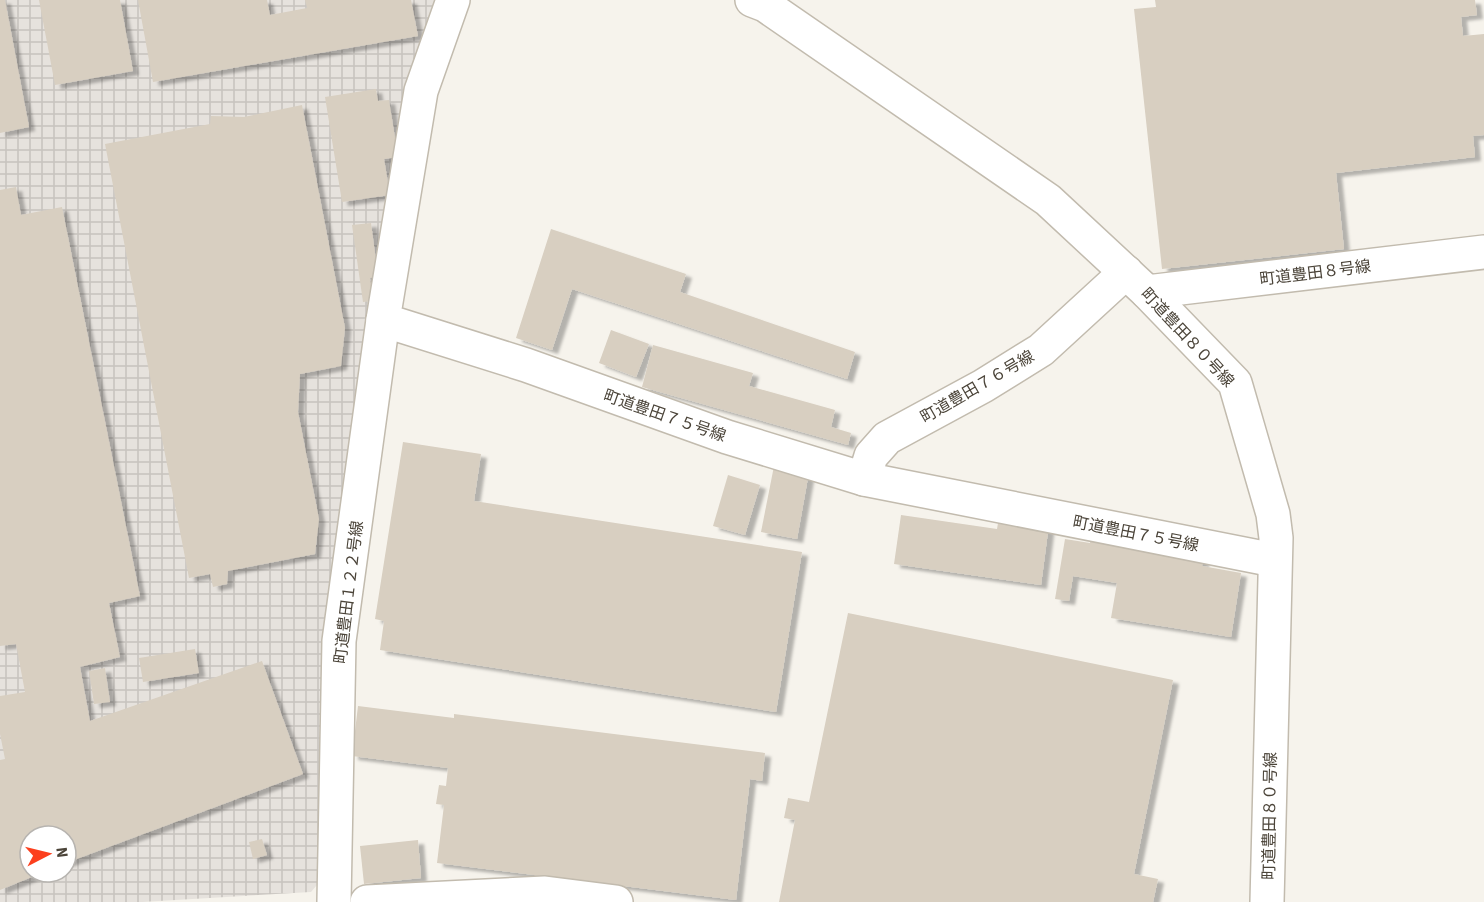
<svg xmlns="http://www.w3.org/2000/svg" width="1484" height="902" viewBox="0 0 1484 902" font-family="'Source Sans 3','Noto Sans JP',sans-serif">
	<style>
		.industrial { fill: url(#industrial-grid); fill-rule: evenodd }
		.building { fill: #d8cfc1; filter: url(#shadow) }
		.lines { fill: none; stroke-linecap: round; stroke-linejoin: round }
		.minor-casing { stroke: #c2bbae; stroke-width: 36 }
		.minor { stroke: #fff; stroke-width: 33 }
		.labels { text-anchor: middle; stroke-width: 5; stroke-linejoin: round; paint-order: stroke }
		.street-label { font-size: 16px; fill: #4b4439; stroke: #fff }
	</style>
	<defs>
		<pattern id="industrial-grid" width="8" height="8" patternUnits="userSpaceOnUse" patternTransform="scale(1.5)"><rect width="8" height="8" fill="#e6e2dd"/><path d="M0 4h8M4 0v8" fill="none" stroke="#c7c3be"/></pattern>
		<filter id="shadow"><feDropShadow dx="6" dy="4" stdDeviation="1.5" flood-color="#0004"/></filter>
	</defs>
	<rect width="100%" height="100%" fill="#f6f3ec"/>
	<path class="industrial" d="M0,0h439l-117,879 -11,13 -169,10h-142zM30,836h36v36h-36z"/>
	<g class="building">
		<path d="M0,0h5l24,127 -29,6z"/>
		<path d="M39,0h81l13,71 -78,14z"/>
		<path d="M138,0h129l3,15 37,-7 -2,-8h106l7,36 -265,46z"/>
		<path d="M1155,0h320l2,15 -16,2 2,19 21,-2v101l-11,1 2,21 -139,16 8,76 -182,20 -28,-260 22,-2z"/>
		<path d="M376,89l2,12 11,-1 9,57 -14,2 6,36 -48,7 -17,-105z"/>
		<path d="M302,105l43,223 -4,38 -41,8 -2,38 21,107 -4,35 -87,17 -1,13 -14,3 -3,-13 -21,4 -84,-434 105,-20 1,-8 33,1z"/>
		<path d="M16,187l5,28 41,-8 78,389 -31,7 11,54 -40,10 10,54 172,-60 41,113 -237,89v-27h-36v36h14l-44,18v-130l5,-1 -5,-25v-38l25,-4 -9,-48 -16,2v-456z"/>
		<path d="M371,223l7,53 -8,2 3,23 -10,1 -11,-77z"/>
		<path d="M551,229l135,45 -6,18 175,60 -8,27 -275,-90 -20,61 -36,-12z"/>
		<path d="M611,330l38,14 -13,33 -37,-14z"/>
		<path d="M653,345l100,28 -4,13 86,24 -4,17 20,6 -3,12 -206,-58z"/>
		<path d="M403,442l78,12 -7,47 328,51 -26,160 -396,-62 4,-29 -9,-2z"/>
		<path d="M774,466l35,6 -12,67 -36,-7z"/>
		<path d="M728,475l32,10 -15,50 -32,-9z"/>
		<path d="M901,515l96,14 2,-12 50,7 -8,61 -147,-21z"/>
		<path d="M1091,536l113,18 -2,12 39,7 -10,64 -120,-19 6,-35 -44,-7 -4,25 -14,-2 10,-60 25,4z"/>
		<path d="M848,613l325,67 -39,194 24,5 -5,23h-374l16,-82 -11,-2 4,-20 21,4z"/>
		<path d="M195,649l4,24 -56,9 -4,-24z"/>
		<path d="M105,668l5,34 -16,2 -5,-33z"/>
		<path d="M358,706l96,12v-4l311,39 -3,28 -12,-2 -14,121 -299,-37 7,-58 -8,-1 3,-19 7,1 2,-18 -96,-12z"/>
		<path d="M262,839l5,16 -14,4 -4,-17z"/>
		<path d="M418,840l3,38 -57,6 -4,-38z"/>
	</g>
	<g class="lines">
		<defs>
			<g id="minor">
				<path d="M453,0l-32,91 -38,229 143,45 201,72 137,42 410,81"/>
				<path d="M752,0l13,5 283,195 99,92 88,91 38,131 3,24 -9,364"/>
				<path d="M1147,292l337,-40"/>
				<path d="M864,479l7,-23 16,-18 96,-52 58,-36 85,-78"/>
				<path d="M334,902l5,-261 44,-321"/>
				<path d="M367,902l178,-9 71,9"/>
			</g>
		</defs>
		<use href="#minor" class="minor-casing"/>
		<use href="#minor" class="minor"/>
	</g>
	<g class="labels">
		<g class="street-label">
			<text transform="translate(1315 272) rotate(-7)" y="6">町道豊田８号線</text>
			<text transform="translate(1188 337) rotate(47)" y="6">町道豊田８０号線</text>
			<text transform="translate(977 386) rotate(-30)" y="6">町道豊田７６号線</text>
			<text transform="translate(665 415) rotate(19)" y="6">町道豊田７５号線</text>
			<text transform="translate(1136 533) rotate(11)" y="6">町道豊田７５号線</text>
			<text transform="translate(348 592) rotate(-83)" y="6">町道豊田１２２号線</text>
			<text transform="translate(1269 816) rotate(-89)" y="6">町道豊田８０号線</text>
		</g>
	</g>
	<g transform="translate(48 854) rotate(83)"><circle r="28" fill="#ffffff" stroke="#b7b4b0" stroke-width="1.5"/>
	<path d="M0-4.5L10 22L0 15L-10 22Z" fill="#fc3f1d"/>
	<text y="-9" font-size="16" font-weight="bold" text-anchor="middle" fill="#4b4439">N</text>
	</g>
</svg>
